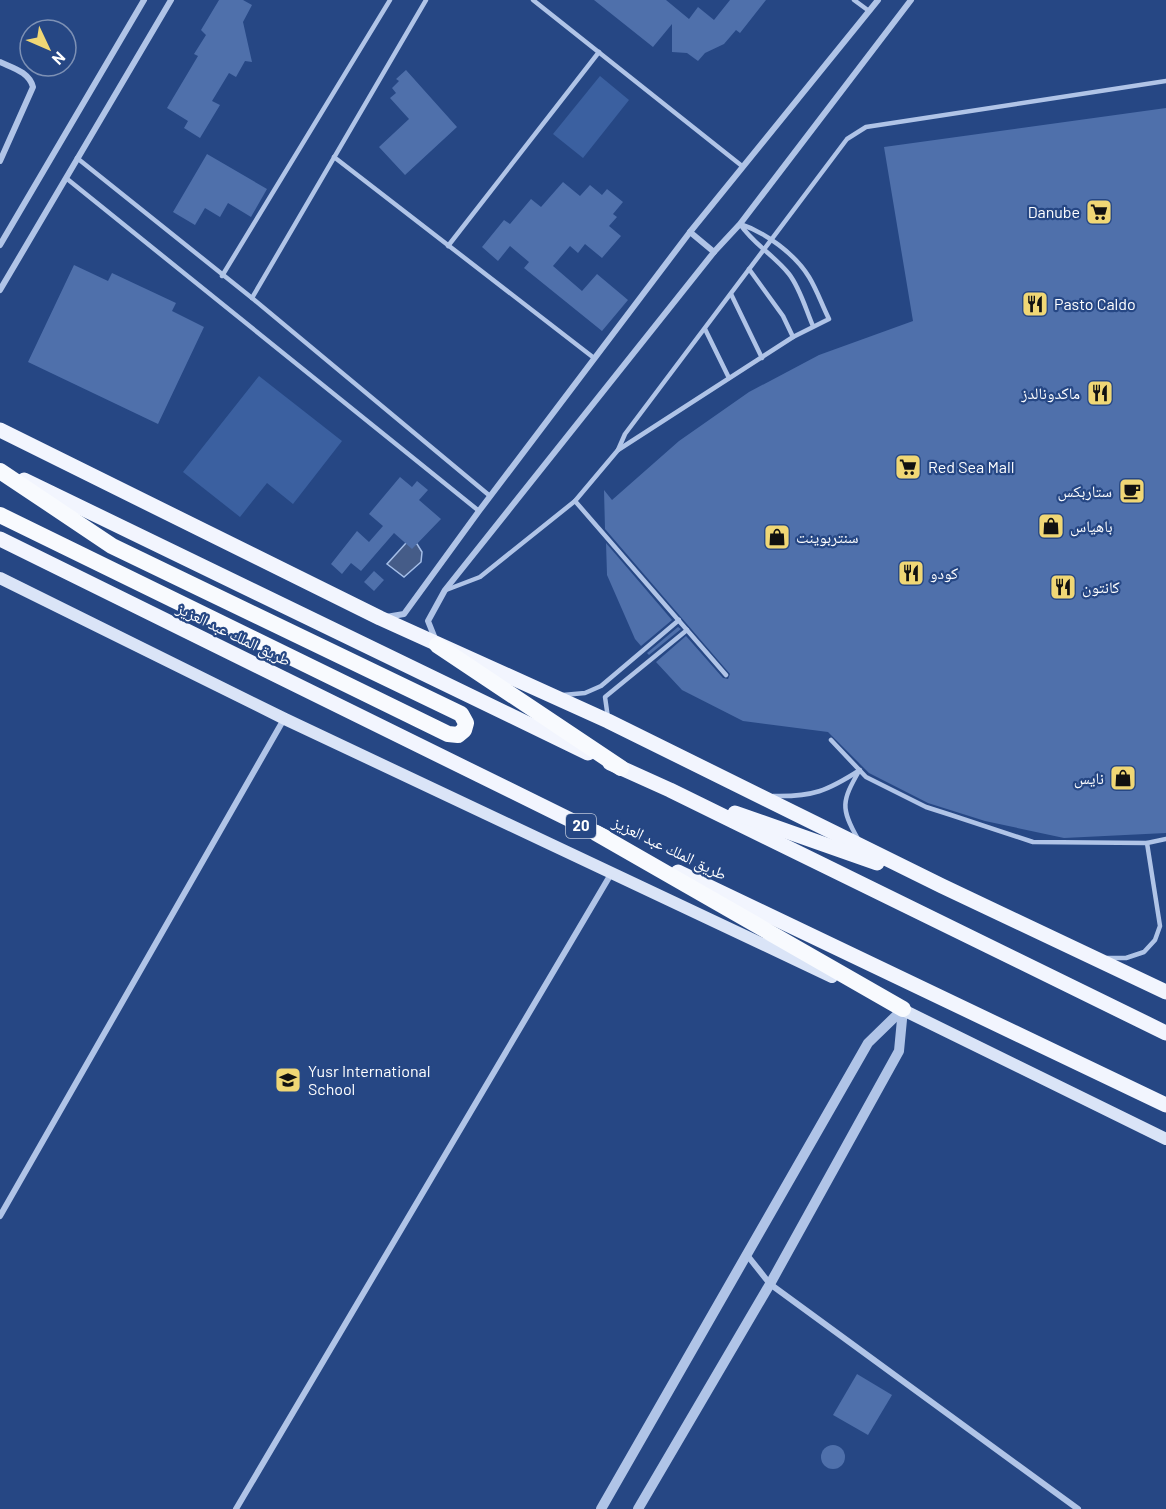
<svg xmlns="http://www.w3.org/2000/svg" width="1166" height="1509" viewBox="0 0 1166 1509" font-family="Barlow,'Noto Naskh Arabic',sans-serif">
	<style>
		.green { fill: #3b60a0 }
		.water { fill: #455c88; stroke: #a4bee8; stroke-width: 1.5 }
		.building { fill: #4f70ab }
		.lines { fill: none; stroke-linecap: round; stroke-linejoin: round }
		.service { stroke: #b0c4e7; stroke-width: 4.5 }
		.minor { stroke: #b0c4e7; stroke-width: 6 }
		.tertiary { stroke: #b0c4e7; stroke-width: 10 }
		.secondary { stroke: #dae4f7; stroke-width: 12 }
		.primary { stroke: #f2f5fe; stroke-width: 15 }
		.trunk { stroke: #f8fafe; stroke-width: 16 }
		.labels { text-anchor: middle; stroke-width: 4.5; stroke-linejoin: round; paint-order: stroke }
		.shield { fill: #264784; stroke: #bec8da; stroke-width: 1.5 }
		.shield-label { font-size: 15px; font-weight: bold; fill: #fff }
		.poi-label { font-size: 16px; fill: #fff; stroke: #264784; text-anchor: start }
		.street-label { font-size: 16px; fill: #fff; stroke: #264784 }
	</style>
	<rect width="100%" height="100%" fill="#264784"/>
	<g class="green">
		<path d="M600,76l29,24 -46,58 -30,-24z"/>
		<path d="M259,376l83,65 -49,63 -26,-21 -27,34 -57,-45z"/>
	</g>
	<path class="water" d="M406,543l11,1 5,8 -1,10 -17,15 -17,-13z"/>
	<g class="building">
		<path d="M219,0h24l9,5 -9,17 9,40 -7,-1 -9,16 -7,-4 -17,28 8,4 -20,33 -16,-10 4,-7 -21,-13 31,-52 -4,-2 12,-19 -5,-5z"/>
		<path d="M594,0h72l23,19 9,-12 16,13 16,-20h36l-26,33 -4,-3 -12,14 -19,9 -7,8 -11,-8 -15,-1v-28l-19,23z"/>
		<path d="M406,70l51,57 -52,48 -26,-28 30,-28 -19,-21 6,-5 -4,-5 7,-7 -3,-2z"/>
		<path d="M1166,108v725l-102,5 -79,-17 -57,-18 -59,-30 -41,-41 -85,-11 -61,-31 -26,-28 30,-26 37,42 5,1 2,-5 -125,-145 -1,-39 8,10 67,-59 70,-49 70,-37 94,-34 -29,-174z"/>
		<path d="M207,154l60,35 -16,28 -23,-14 -8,14 -15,-9 -10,17 -22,-13z"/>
		<path d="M563,182l17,14 10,-11 12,10 5,-6 16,13 -10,12 4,3 -8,9 12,10 -19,22 -17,-14 -7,9 -8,-7 -17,20 29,25 15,-17 31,26 -26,31 -78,-63 5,-6 -19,-16 -12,15 -16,-14 22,-27 6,4 21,-25 10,8z"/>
		<path d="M74,265l34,16 4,-8 64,30 -4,8 32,16 -46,97 -130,-62z"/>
		<path d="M400,477l12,10 5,-6 11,9 -9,10 22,19 -29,30 -18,-16 -33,38 -10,-8 -9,11 -11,-10 26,-33 12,11 14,-16 -14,-12z"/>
		<path d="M606,543l66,77 -31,26 -6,-7 -28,-64z"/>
		<path d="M374,571l10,9 -10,11 -10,-9z"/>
		<path d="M678,627l3,2 -32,26 -2,-2z"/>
		<path d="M857,1374l35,21 -24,40 -35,-20z"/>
		<circle cx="833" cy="1457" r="12"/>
	</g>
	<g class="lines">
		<g class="service">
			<path d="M533,0l209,166"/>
			<path d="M854,0l15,11"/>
			<path d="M334,157l260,201"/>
			<path d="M77,158l175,140 238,198"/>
			<path d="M66,178l413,333"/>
			<path d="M740,224c13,20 34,31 49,50 11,14 17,36 24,52"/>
			<path d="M448,246l151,-194"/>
			<path d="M749,269l34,47 10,21"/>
			<path d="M222,276l168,-276"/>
			<path d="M731,294l31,64"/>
			<path d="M252,298l174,-298"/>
			<path d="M705,329l24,49"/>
			<path d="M618,450l7,-16 222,-295 19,-12 300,-46"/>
			<path d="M575,501l151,174"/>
			<path d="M446,590l34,-13 95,-76 43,-51 175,-113 36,-18c-7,-14 -12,-29 -20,-42 -14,-23 -44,-45 -69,-53"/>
			<path d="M563,695l22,-2 16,-7 78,-66"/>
			<path d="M608,718l-3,-21 82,-67"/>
			<path d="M831,740l35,37 60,30 25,8 82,27 114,1 19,-4"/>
			<path d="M773,796c40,1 54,-5 87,-26"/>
			<path d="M858,839c-18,-31 -16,-38 1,-68"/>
			<path d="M1107,958h19l18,-6 11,-12 5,-14 -13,-83"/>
		</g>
		<g class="minor">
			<path d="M0,62c13,6 29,10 33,25l-33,74"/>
			<path d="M690,232l24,20"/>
			<path d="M0,245l144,-245"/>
			<path d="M0,290l171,-290"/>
			<path d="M386,617l18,-3 75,-103 211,-279 188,-232"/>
			<path d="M436,641l-8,-20 17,-31 269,-338 26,-28 171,-224"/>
			<path d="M0,1216l284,-497"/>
			<path d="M747,1255l23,29 308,225"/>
			<path d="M236,1509l375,-635"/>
		</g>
		<g class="tertiary">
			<path d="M601,1509l267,-466 35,-34"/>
			<path d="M638,1509l132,-225 129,-233 4,-42"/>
		</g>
		<g class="secondary">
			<path d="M0,578l285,141 547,258"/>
			<path d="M897,1007l269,132"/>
		</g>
		<g class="primary">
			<path d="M0,430l380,188 228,103 334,165 224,106"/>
			<path d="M24,480l564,273"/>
			<path d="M0,539l605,298"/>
			<path d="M610,763l60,27 496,243"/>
			<path d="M735,813l142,50"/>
			<path d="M678,872l488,233"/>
		</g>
		<g class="trunk">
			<path d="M0,471l112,75 349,168 5,9 -2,7 -6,5 -10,-1 -448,-219"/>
			<path d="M437,645l184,123"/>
			<path d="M596,833l307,176"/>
		</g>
	</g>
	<defs>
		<symbol id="supermarket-square" viewBox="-11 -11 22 22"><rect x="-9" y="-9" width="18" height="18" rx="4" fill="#f0d775" stroke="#264784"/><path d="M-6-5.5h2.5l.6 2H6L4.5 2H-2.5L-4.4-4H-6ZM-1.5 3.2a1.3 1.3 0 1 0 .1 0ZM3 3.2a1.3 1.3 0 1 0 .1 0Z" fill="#111"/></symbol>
		<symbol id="restaurant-square" viewBox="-11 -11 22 22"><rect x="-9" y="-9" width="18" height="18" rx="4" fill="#f0d775" stroke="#264784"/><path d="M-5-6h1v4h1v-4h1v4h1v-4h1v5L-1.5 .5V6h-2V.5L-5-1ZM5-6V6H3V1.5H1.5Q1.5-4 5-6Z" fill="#111"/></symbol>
		<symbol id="cafe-square" viewBox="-11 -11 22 22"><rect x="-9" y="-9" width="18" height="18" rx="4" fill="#f0d775" stroke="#264784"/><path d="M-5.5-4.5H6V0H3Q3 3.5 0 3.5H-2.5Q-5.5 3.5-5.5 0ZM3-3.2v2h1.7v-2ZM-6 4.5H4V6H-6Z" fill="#111"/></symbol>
		<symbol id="shop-square" viewBox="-11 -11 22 22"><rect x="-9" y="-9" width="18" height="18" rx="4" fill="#f0d775" stroke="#264784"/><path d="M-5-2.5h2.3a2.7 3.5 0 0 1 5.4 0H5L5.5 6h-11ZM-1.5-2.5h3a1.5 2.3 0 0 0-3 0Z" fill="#111"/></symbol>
		<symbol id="school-square" viewBox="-11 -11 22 22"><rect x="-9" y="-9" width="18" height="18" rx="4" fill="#f0d775" stroke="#264784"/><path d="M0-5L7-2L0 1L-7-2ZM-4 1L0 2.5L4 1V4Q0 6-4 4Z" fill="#111"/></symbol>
	</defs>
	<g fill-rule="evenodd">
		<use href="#supermarket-square" x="1084" y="197" width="30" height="30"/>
		<use href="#restaurant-square" x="1020" y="289" width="30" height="30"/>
		<use href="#restaurant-square" x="1085" y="378" width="30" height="30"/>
		<use href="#supermarket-square" x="893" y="452" width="30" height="30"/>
		<use href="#cafe-square" x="1117" y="476" width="30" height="30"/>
		<use href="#shop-square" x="1036" y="511" width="30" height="30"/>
		<use href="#shop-square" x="762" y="522" width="30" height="30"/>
		<use href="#restaurant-square" x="896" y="558" width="30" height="30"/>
		<use href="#restaurant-square" x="1048" y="572" width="30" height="30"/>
		<use href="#shop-square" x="1108" y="763" width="30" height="30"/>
		<use href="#school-square" x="273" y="1065" width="30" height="30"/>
	</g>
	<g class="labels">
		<rect class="shield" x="566" y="814" width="30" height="24" rx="4.5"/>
		<g class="shield-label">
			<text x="581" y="831">20</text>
		</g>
		<g class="poi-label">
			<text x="1080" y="218" text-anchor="end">Danube</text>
			<text x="1054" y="310">Pasto Caldo</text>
			<text x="1080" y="399" text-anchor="end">ماكدونالدز</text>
			<text x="928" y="473">Red Sea Mall</text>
			<text x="1112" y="497" text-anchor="end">ستاربكس</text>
			<text x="1070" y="532">باهياس</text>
			<text x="796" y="543">سنتربوينت</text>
			<text x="930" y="579">كودو</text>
			<text x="1082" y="593">كانتون</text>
			<text x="1104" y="784" text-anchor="end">نايس</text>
			<text x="308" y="1077">Yusr International<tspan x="308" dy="18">School</tspan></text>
		</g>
		<g class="street-label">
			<text transform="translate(234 634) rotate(26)" y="6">طريق الملك عبد العزيز</text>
			<text transform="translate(670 848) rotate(26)" y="6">طريق الملك عبد العزيز</text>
		</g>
	</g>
	<g transform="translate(48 48) rotate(134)"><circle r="28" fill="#264784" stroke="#7d91b5" stroke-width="1.5"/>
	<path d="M0-4.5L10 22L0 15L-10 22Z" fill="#f0d775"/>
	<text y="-9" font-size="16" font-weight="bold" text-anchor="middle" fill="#ffffff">N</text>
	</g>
</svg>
